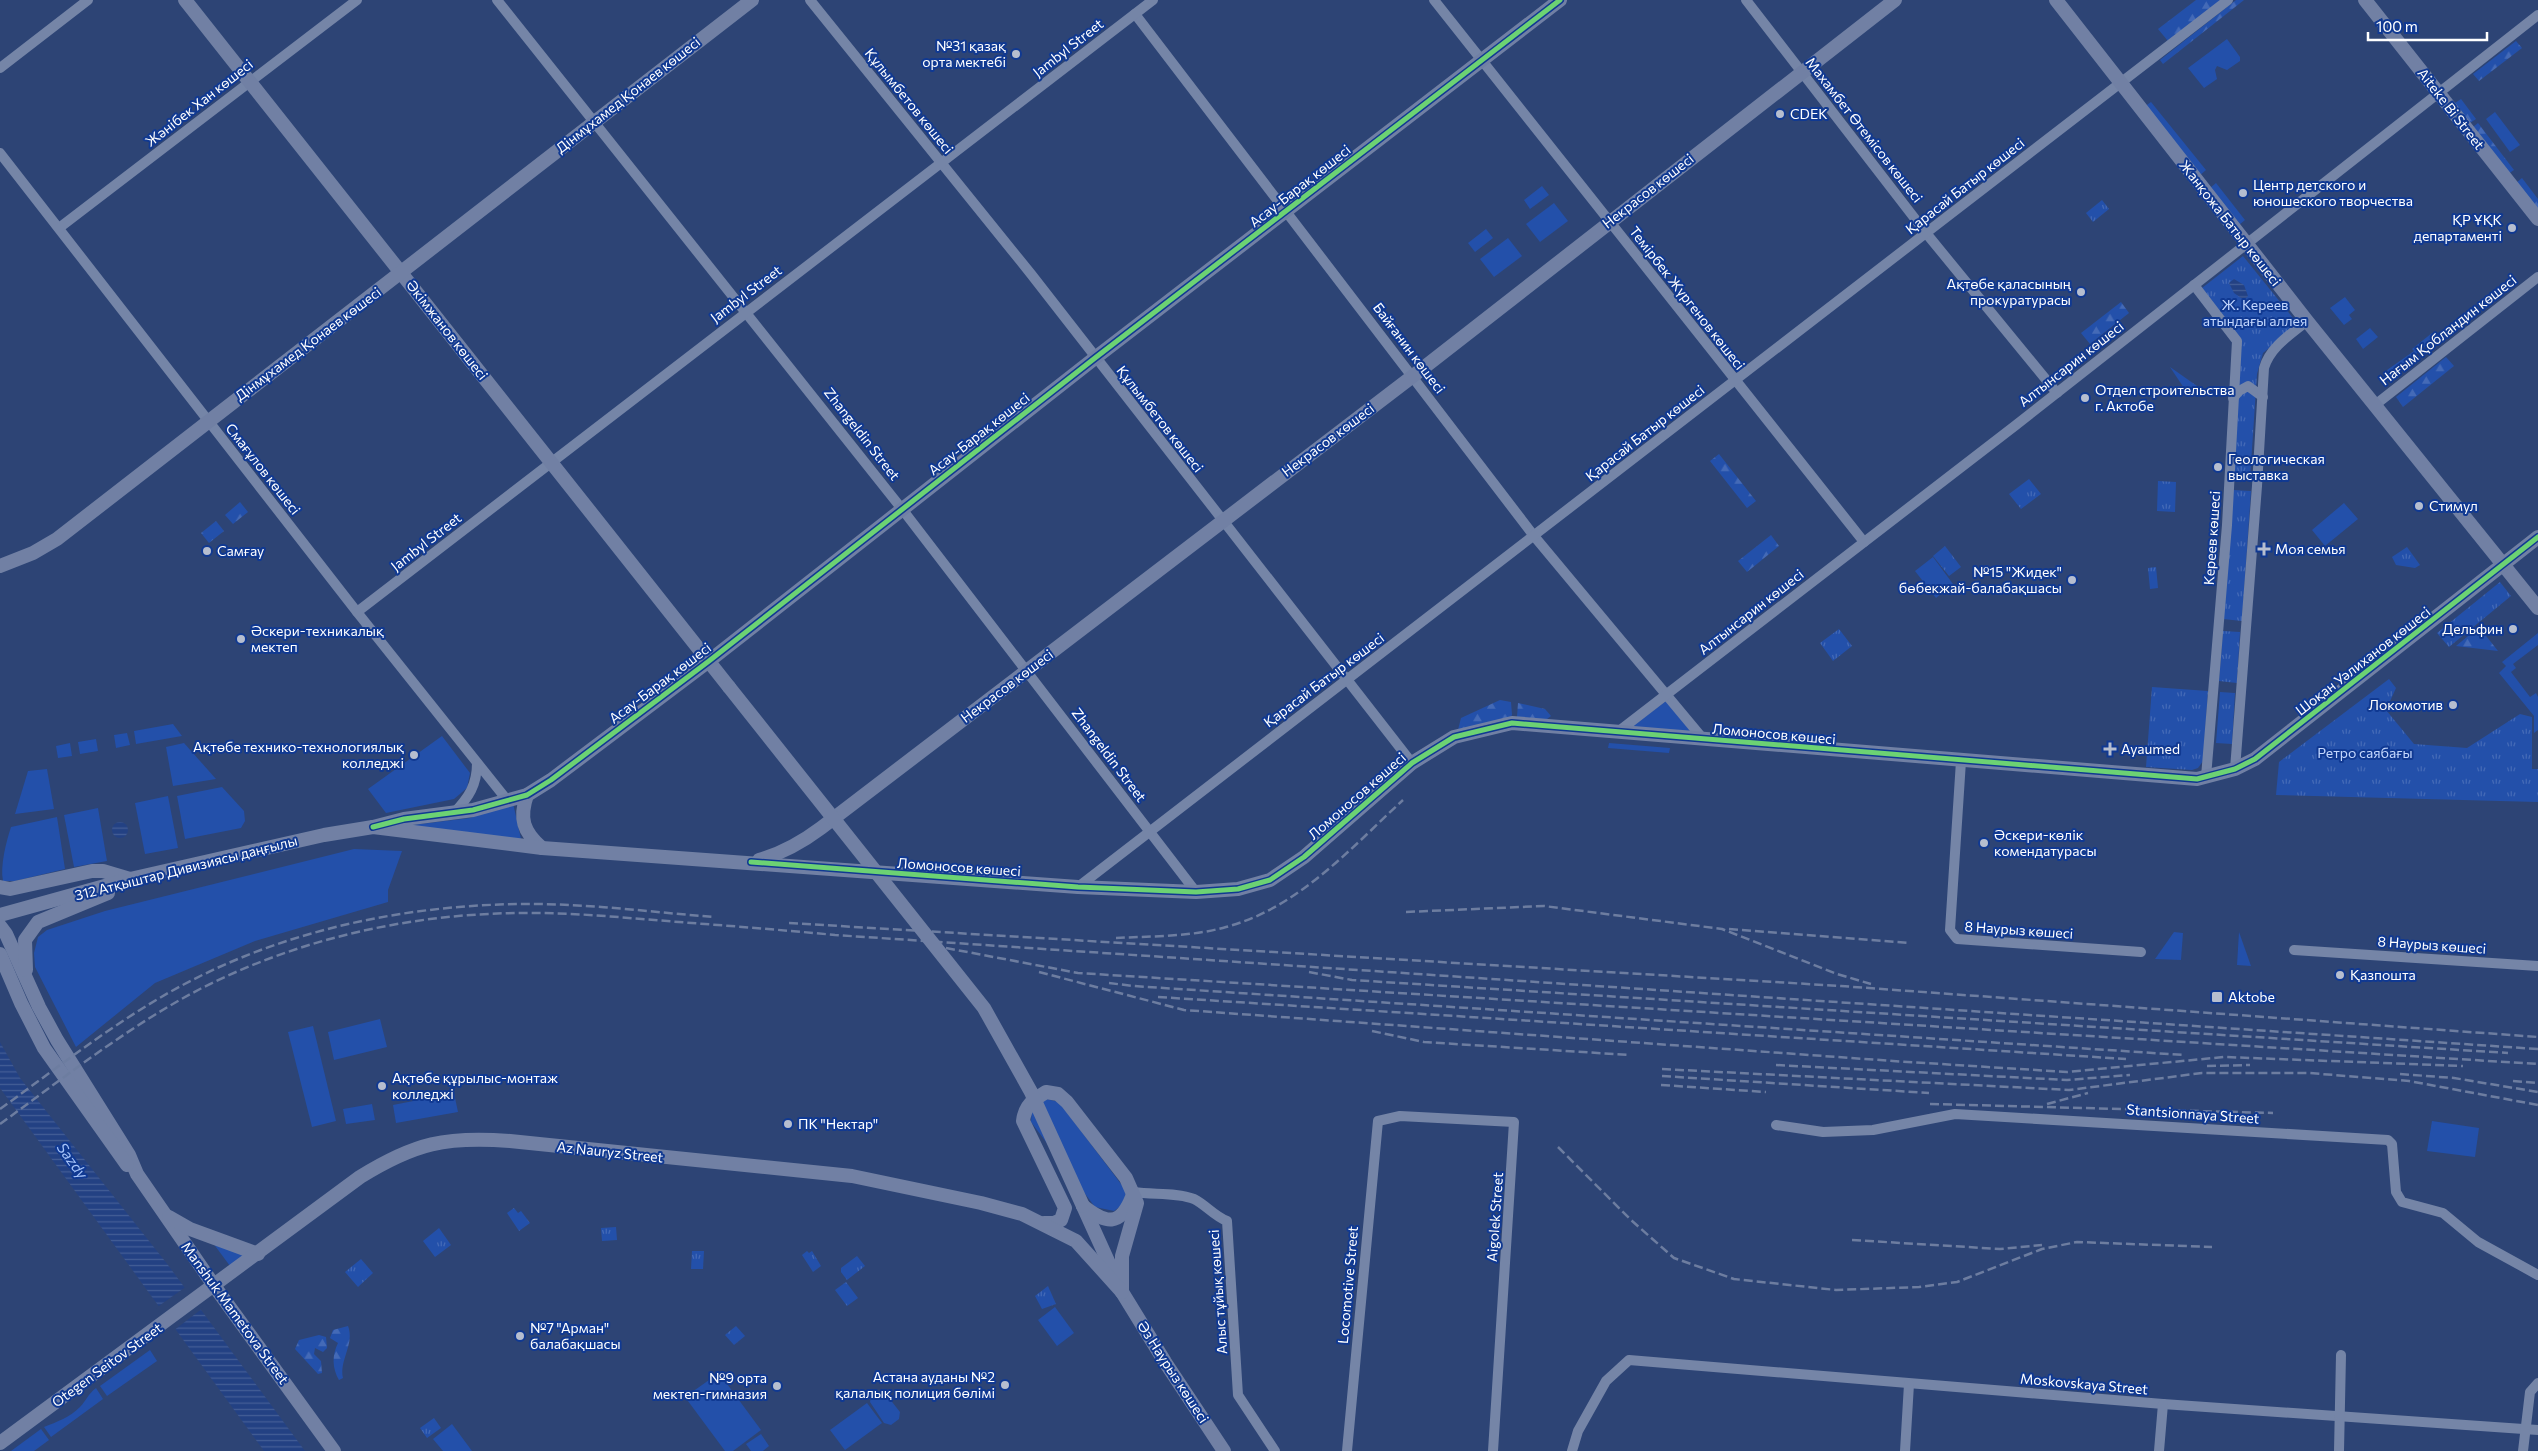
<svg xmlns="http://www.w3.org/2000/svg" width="2538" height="1451" viewBox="0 0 2538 1451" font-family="Commissioner,sans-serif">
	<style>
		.grass { fill: #2350aa }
		.forest { fill: url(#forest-firs) }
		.park { fill: url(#park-tufts) }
		.water { fill: url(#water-rules) }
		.pier { fill: #2d4475 }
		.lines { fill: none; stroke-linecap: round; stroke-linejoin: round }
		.street { stroke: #7585a7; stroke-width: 10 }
		.secondary { stroke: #7180a4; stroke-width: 14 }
		.rail { stroke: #6d7da0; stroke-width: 2.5; stroke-dasharray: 9 4; stroke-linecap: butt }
		.secondary-bridge { stroke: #7180a4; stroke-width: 14 }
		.cycleway-casing { stroke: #103992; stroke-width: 8 }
		.cycleway { stroke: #6cd273; stroke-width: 5 }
		.poi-dot { fill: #b6becf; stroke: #103992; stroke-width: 2 }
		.labels { text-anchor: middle; stroke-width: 4; stroke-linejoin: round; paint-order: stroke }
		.poi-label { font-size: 14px; fill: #fff; stroke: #103992; text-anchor: start }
		.street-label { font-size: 14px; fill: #fff; stroke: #103992 }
		.park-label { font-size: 14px; fill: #c3d7fe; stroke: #103992 }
		.water-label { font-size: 15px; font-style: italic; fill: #a7c4fa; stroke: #103992 }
	</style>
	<defs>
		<pattern id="forest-firs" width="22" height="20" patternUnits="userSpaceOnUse" patternTransform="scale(1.25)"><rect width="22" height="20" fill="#2350aa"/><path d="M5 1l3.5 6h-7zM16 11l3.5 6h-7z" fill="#446ab7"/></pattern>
		<pattern id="park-tufts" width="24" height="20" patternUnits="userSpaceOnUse" patternTransform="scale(1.25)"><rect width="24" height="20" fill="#2350aa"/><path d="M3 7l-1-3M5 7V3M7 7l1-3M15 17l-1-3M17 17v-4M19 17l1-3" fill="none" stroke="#446ab7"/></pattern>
		<pattern id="water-rules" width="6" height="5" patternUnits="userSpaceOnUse" patternTransform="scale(1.25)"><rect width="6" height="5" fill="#234183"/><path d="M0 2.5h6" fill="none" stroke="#445e96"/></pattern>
	</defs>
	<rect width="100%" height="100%" fill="#2d4475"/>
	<g class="grass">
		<path d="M2227,39l13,18v4l-13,9 -10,-4 -2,4 2,9 -13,9 -16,-20z"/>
		<path d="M2151,102l55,68 -7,6 -55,-69z"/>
		<path d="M2495,112l25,33 -10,7 -24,-33z"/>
		<path d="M2216,183l29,37 -6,5 -29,-37z"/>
		<path d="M1542,186l7,9 -19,14 -6,-9z"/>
		<path d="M1554,203l14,18 -28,21 -14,-18z"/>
		<path d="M1486,229l7,9 -18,14 -7,-9z"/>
		<path d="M1508,238l14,18 -28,21 -14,-18z"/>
		<path d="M2345,297l10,13 -6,5 3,4 -8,6 -14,-17z"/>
		<path d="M2370,328l8,9 -15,12 -7,-10z"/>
		<path d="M2432,333l4,5 -46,37 -3,-5 27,-19 -2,-2z"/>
		<path d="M2344,503l14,16 -33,27 -13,-16z"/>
		<path d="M1933,557l20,27 -17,14 -21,-27z"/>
		<path d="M2538,633v12l-25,19 3,4 -5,4 19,25 6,-4 2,4v33l-4,3v-17l-35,-43 7,-7 -4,-4z"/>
		<path d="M1666,701l26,32 -62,-5z"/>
		<path d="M173,724l9,12 -46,8 -2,-13z"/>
		<path d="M1723,726l104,9 -1,7 -104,-9z"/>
		<path d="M127,733l3,12 -14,3 -2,-13z"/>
		<path d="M442,736l28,37 -3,15 -13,11 -68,14 -18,-24z"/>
		<path d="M96,739l2,12 -18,3 -2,-12z"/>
		<path d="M70,743l2,13 -14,2 -2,-12z"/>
		<path d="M184,743l32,36 -43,7 -7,-39z"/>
		<path d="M1609,743l61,5 -1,5 -61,-5z"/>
		<path d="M47,769l7,40 -39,5 13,-43z"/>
		<path d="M222,787l22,24 1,10 -4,7 -56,11 -8,-43z"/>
		<path d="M168,796l10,52 -33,6 -10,-51z"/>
		<path d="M513,803l8,36 -125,-12 74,-9z"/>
		<path d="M98,808l9,53 -33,6 -10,-52z"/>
		<path d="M57,817l8,52 -50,12h-12c-3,-15 3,-39 8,-54z"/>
		<path d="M354,849l48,2 -14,39v12l-133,39 -100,42 -79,64 -41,-80 -1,-14 4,-16 9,-7 58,-19z"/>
		<path d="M2174,932l9,1 -2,27 -26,-1z"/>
		<path d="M2239,932l12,34 -14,-1z"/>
		<path d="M380,1019l7,28 -53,13 -6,-28z"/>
		<path d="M313,1026l23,95 -24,6 -24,-95z"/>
		<path d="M454,1093l4,19 -62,11 -3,-18z"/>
		<path d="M1046,1099l13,3 65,86 2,6 -4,11 -8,6 -19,-4 -64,-85 1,-13z"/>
		<path d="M372,1104l3,16 -29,4 -3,-15z"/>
		<path d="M2432,1121l47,7 -4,29 -48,-6z"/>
		<path d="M213,1243l36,11 -19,12z"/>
		<path d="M1055,1307l19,26 -17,13 -19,-26z"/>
		<path d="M150,1350l7,11 -50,35 -7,-10z"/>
		<path d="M719,1373l42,57 -28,21h-8l-40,-54z"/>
		<path d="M96,1388l7,11 -52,38 -7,-10c13,-5 26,-10 36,-20 6,-6 8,-13 16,-19z"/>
		<path d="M879,1391l6,2 15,19 -1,7 -8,6 -7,-2 -14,-21 1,-5z"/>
		<path d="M867,1403l15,20 -37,27 -15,-20z"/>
		<path d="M452,1424l20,27h-29l-10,-12z"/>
		<path d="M41,1429l8,11 -15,11h-23z"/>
		<path d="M761,1434l8,12 -6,5h-12l-5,-7z"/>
	</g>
	<g class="forest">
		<path d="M2196,0h26l-54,41 -10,-12z"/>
		<path d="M2236,0h8l-81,64 -3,-4z"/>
		<path d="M2516,41l6,7 -43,33 -6,-7z"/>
		<path d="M2461,99l15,20 -6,4 -15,-20z"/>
		<path d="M2478,123l36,47 -6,4 -35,-47z"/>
		<path d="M2522,178l16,21v11l-22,-27z"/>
		<path d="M2121,302l8,11 -39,31 -9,-11z"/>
		<path d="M2446,357l8,9 -51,41 -7,-10z"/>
		<path d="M1719,454l37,47 -9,7 -37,-47z"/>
		<path d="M240,502l8,10 -15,12 -8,-9z"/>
		<path d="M216,521l8,10 -15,12 -8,-10z"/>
		<path d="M1771,535l8,11 -32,26 -9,-11z"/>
		<path d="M2479,627l19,24 -42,-5z"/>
		<path d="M1500,700l11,2 1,13 -3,4 -51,11 3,-12z"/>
		<path d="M1518,703l27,6 6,7 -4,3h-27l-3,-2z"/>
		<path d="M348,1326c7,18 -9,34 -5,52l-4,2c-7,-12 -7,-25 -1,-37l-8,-5 3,-8z"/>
		<path d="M319,1335l7,2 1,11 -4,4 -8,-4 -1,6 7,7 1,12 -4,1 -23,-25 4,-9z"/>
	</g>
	<g class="park">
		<path d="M2102,200l7,9 -16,13 -7,-9z"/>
		<path d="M2243,256l55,68 -35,29 -6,21 -7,105 -17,-2 8,-137 -39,-52z"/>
		<path d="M2170,367l27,19 -9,8z"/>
		<path d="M2029,479l12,15 -20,15 -12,-15z"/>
		<path d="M2158,481l18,1 -1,30 -18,-1z"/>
		<path d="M2233,490l18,1 -9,130 -19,-2z"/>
		<path d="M1945,546l16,21 -12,9 -16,-20z"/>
		<path d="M2407,547l13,18 -5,3 -19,-3 -4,-8z"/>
		<path d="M2156,567l2,21 -8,1 -2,-21z"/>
		<path d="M2500,582l11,14 -62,51 -12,-14z"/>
		<path d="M1839,629l13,17 -19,15 -13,-18z"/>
		<path d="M2223,631l17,1 -3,51 -18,-2z"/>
		<path d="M2389,679l7,9 -10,22 28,34 53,4 53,-34 12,3v52h6v33l-262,-7 3,-33z"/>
		<path d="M2152,687l56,4 -5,70 -5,7 -6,2 -46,-3z"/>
		<path d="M2220,692l15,1 -3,51 -16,-1z"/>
		<path d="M514,1208l4,5 3,-2 9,12 -11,8 -12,-18z"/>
		<path d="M616,1227l1,13 -15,1 -1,-13z"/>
		<path d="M439,1228l12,17 -16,12 -12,-16z"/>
		<path d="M692,1251h12l-1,18h-12z"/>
		<path d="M807,1251l2,2 3,-2 9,15 -8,6 -11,-17z"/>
		<path d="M857,1256l8,10 -18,14 -6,-8v-4z"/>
		<path d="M361,1259l12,14 -15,14 -13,-15z"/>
		<path d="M846,1282l12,16 -11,8 -12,-16z"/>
		<path d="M1048,1286l8,18 -14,5 -7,-13z"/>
		<path d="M736,1326l9,10 -11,9 -9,-10z"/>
		<path d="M434,1418l7,10 -14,10 -7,-10z"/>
	</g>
	<g class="water">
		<path d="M2234,279l10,6 4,11 -4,4 -10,-7 -5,-10z"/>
		<circle cx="120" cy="830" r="8"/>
		<path d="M0,1042l20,36 148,187 137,186h-41l-264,-363z"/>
	</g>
	<path class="pier" d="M187,1286l16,22 -30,23 -17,-23z"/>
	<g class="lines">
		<g class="street">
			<path d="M497,0l405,509 294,383"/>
			<path d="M810,0l221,274 381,489"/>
			<path d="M1434,0l430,542"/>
			<path d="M1746,0l180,233 131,160"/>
			<path d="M1135,14l399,522 170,204"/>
			<path d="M0,68l88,-68"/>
			<path d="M0,153l357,459 150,188"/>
			<path d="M59,228l298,-228"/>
			<path d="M2194,285l43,56 -10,184 -21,252"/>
			<path d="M2233,398l6,-7 9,-5 15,11"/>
			<path d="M2375,405l163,-128"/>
			<path d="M357,612l796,-612"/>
			<path d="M1619,731l397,-306 522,-410"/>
			<path d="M1961,761l-11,169 7,9 184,13"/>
			<path d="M2235,769l22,-283 7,-118c6,-21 27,-34 43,-47"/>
			<path d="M454,813c15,-16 23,-28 23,-50"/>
			<path d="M1078,887l1150,-887"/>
			<path d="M2294,950l244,16"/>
			<path d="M1776,1125l47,7 50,-2 82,-16 433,26 4,4 4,48 6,10 41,11 35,29 60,33"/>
			<path d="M1134,1192c19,3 42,0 60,7 12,6 20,17 33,22l11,174 37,56"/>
			<path d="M1347,1451l31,-330 22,-5 114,6 -21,329"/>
			<path d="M1572,1451l6,-20 28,-50 23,-21 534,44 375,26"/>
			<path d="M1905,1451l4,-67"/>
			<path d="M2159,1451l4,-47"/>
			<path d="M2339,1451l2,-96"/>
			<path d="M2523,1451l7,-59 8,-9"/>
		</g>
		<g class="secondary">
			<path d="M185,0l544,687"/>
			<path d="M2056,0l251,321 231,287"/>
			<path d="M2365,0l173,219"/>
			<path d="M0,566l33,-13 24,-14 695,-539"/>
			<path d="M527,795c-8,23 -4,37 15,53"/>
			<path d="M373,827l169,21 536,39 118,5 42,-3 32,-9 34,-23 108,-94 42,-26 58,-14 685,56 38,-10 20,-10 283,-222"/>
			<path d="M759,860c24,-7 42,-17 62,-32l592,-452 482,-376"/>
			<path d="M0,887l10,2 82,-18h11l27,8"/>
			<path d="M0,915l130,-36 194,-44 49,-8 31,-8 69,-9 54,-15 24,-15 158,-119 386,-303 465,-358"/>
			<path d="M0,926l6,8 33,73 18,33 72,115 8,19 78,113 119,164"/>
			<path d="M0,954l21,49 23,45 83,117"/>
			<path d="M26,970l-1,-30 13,-18 70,-29"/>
			<path d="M1083,1206l39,86 43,70 59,89"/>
			<path d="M1083,1206c23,18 37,21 49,-9"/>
			<path d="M169,1217l21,12 68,25"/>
			<path d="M1044,1223h10l7,-3 4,-12 -42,-87c2,-16 10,-21 23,-29l12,2 9,8 59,76 11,25 -15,53v36"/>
			<path d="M0,1443l360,-266c55,-34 86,-41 150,-36l342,35 129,27 41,11 54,27 46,51"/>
		</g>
		<g class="rail">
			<path d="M1406,912l138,-6 178,23 115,45 34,10"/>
			<path d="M789,923l1052,63 697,51"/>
			<path d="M1729,929l180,14"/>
			<path d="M1116,938c36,-2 75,-1 110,-11 72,-19 124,-78 177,-127"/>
			<path d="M946,948l132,25 1460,91"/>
			<path d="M1039,972l145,38 709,51 174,11 157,-15 239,9"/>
			<path d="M1309,972l43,8 1156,73"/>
			<path d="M1109,983l24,3 1051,69"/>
			<path d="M1158,997l968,62"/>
			<path d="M1372,1031l52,11 206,13"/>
			<path d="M1776,1065l291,15 63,-5"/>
			<path d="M2207,1066l43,-1"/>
			<path d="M1662,1069l407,21 133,-17h107l100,8 129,24"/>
			<path d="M2400,1074l54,4 84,14"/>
			<path d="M1662,1076l267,17"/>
			<path d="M2513,1081l25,2"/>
			<path d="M1661,1085l105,7"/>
			<path d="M1930,1104l343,9"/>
			<path d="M2047,1104l41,-11"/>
			<path d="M0,1109c49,-35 97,-73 148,-104 111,-69 241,-99 371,-101 65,-1 131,8 195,13"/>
			<path d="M0,1124c65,-47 129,-98 200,-135 98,-50 209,-75 319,-76 53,-1 107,5 160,9 52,4 104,8 156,13l1703,114"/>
			<path d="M1558,1147l73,73 43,38 60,21 102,11 83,-3 38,-5 85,-33 35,-7 135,5"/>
			<path d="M1852,1240l148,9 42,-4"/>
		</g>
		<path class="secondary-bridge" d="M729,687l255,321 47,84 52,114"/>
		<defs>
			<g id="cycleway">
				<path d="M373,827l31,-8 69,-9 54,-15 24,-15 158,-119 386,-303 465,-358"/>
				<path d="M751,862l327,25 118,5 42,-3 32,-9 34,-23 108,-94 42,-26 58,-14 685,56 38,-10 20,-10 283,-222"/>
			</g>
		</defs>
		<use href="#cycleway" class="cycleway-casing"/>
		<use href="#cycleway" class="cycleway"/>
	</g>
	<g class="poi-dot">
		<circle cx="1016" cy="54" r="5"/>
		<circle cx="1780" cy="114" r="5"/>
		<circle cx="2243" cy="193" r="5"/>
		<circle cx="2512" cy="228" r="5"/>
		<circle cx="2081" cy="292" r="5"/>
		<circle cx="2085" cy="398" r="5"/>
		<circle cx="2218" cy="467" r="5"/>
		<circle cx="2419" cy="506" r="5"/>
		<path d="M2261.5 541.5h5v5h5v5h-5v5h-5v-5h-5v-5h5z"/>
		<circle cx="207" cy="551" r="5"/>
		<circle cx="2072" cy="580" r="5"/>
		<circle cx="2513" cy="629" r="5"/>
		<circle cx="241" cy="639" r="5"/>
		<circle cx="2453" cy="705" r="5"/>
		<path d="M2107.5 741.5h5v5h5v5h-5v5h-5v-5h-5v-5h5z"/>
		<circle cx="414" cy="755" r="5"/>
		<circle cx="1984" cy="843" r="5"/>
		<circle cx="2340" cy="975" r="5"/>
		<rect x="2211" y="991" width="12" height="12" rx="2.5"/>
		<circle cx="382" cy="1086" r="5"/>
		<circle cx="788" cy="1124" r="5"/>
		<circle cx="520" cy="1336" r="5"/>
		<circle cx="1005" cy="1385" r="5"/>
		<circle cx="777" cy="1386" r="5"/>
	</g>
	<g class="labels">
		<g class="poi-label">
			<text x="1006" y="51" text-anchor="end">№31 қазақ<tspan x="1006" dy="16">орта мектебі</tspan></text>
			<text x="1790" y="119">CDEK</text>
			<text x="2253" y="190">Центр детского и<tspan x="2253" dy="16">юношеского творчества</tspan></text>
			<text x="2502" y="225" text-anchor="end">ҚР ҰҚК<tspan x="2502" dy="16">департаменті</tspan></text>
			<text x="2071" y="289" text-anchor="end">Ақтөбе қаласының<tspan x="2071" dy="16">прокуратурасы</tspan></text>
			<text x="2095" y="395">Отдел строительства<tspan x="2095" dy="16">г. Актобе</tspan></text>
			<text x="2228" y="464">Геологическая<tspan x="2228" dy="16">выставка</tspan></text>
			<text x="2429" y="511">Стимул</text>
			<text x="2275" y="554">Моя семья</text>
			<text x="217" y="556">Самғау</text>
			<text x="2062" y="577" text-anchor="end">№15 "Жидек"<tspan x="2062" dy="16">бөбекжай-балабақшасы</tspan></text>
			<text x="2503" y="634" text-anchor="end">Дельфин</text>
			<text x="251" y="636">Әскери-техникалық<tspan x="251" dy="16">мектеп</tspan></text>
			<text x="2443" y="710" text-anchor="end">Локомотив</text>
			<text x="404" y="752" text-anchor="end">Ақтөбе технико-технологиялық<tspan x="404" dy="16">колледжі</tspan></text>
			<text x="2121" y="754">Ayaumed</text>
			<text x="1994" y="840">Әскери-көлік<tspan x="1994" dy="16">комендатурасы</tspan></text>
			<text x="2350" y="980">Қазпошта</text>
			<text x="2228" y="1002">Aktobe</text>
			<text x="392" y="1083">Ақтөбе құрылыс-монтаж<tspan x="392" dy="16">колледжі</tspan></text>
			<text x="798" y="1129">ПК "Нектар"</text>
			<text x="530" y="1333">№7 "Арман"<tspan x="530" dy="16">балабақшасы</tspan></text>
			<text x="995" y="1382" text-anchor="end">Астана ауданы №2<tspan x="995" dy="16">қалалық полиция бөлімі</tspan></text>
			<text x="767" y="1383" text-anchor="end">№9 орта<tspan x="767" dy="16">мектеп-гимназия</tspan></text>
		</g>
		<g class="street-label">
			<text transform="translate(1068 48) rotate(-38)" y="5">Jambyl Street</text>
			<text transform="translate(628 95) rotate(-38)" y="5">Дінмұхамед Қонаев көшесі</text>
			<text transform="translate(909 101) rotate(51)" y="5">Құлымбетов көшесі</text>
			<text transform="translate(199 103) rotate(-38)" y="5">Жәнібек Хан көшесі</text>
			<text transform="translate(2451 109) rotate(52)" y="5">Aiteke Bi Street</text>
			<text transform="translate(1864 130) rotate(52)" y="5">Махамбет Өтемісов көшесі</text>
			<text transform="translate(1300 186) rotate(-38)" y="5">Асау-Барақ көшесі</text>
			<text transform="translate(1965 186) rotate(-38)" y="5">Қарасай Батыр көшесі</text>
			<text transform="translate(1648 191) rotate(-38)" y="5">Некрасов көшесі</text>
			<text transform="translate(2230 223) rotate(52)" y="5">Жанқожа Батыр көшесі</text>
			<text transform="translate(746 294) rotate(-37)" y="5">Jambyl Street</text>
			<text transform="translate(1687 298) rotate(52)" y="5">Темірбек Жүргенов көшесі</text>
			<text transform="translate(447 330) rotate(52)" y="5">Әкімжанов көшесі</text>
			<text transform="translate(2448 330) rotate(-38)" y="5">Нағым Қобландин көшесі</text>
			<text transform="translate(308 344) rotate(-37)" y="5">Дінмұхамед Қонаев көшесі</text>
			<text transform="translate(1409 348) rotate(53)" y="5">Байғанин көшесі</text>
			<text transform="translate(2071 364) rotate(-38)" y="5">Алтынсарин көшесі</text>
			<text transform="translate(1160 419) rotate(52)" y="5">Құлымбетов көшесі</text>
			<text transform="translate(1645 433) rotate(-38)" y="5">Қарасай Батыр көшесі</text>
			<text transform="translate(862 434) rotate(52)" y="5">Zhangeldin Street</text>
			<text transform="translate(979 434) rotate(-38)" y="5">Асау-Барақ көшесі</text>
			<text transform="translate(1328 440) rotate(-37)" y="5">Некрасов көшесі</text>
			<text transform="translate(263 469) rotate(52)" y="5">Смағұлов көшесі</text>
			<text transform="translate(2212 538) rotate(-86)" y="5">Кереев көшесі</text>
			<text transform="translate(426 542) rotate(-38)" y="5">Jambyl Street</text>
			<text transform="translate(1751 612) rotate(-38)" y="5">Алтынсарин көшесі</text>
			<text transform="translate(2363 661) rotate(-38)" y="5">Шоқан Уәлиханов көшесі</text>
			<text transform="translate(1324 680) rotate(-37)" y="5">Қарасай Батыр көшесі</text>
			<text transform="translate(660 683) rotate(-37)" y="5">Асау-Барақ көшесі</text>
			<text transform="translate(1007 686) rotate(-37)" y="5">Некрасов көшесі</text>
			<text transform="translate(1774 734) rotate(5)" y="5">Ломоносов көшесі</text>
			<text transform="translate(1109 755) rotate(53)" y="5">Zhangeldin Street</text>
			<text transform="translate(1357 796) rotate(-41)" y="5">Ломоносов көшесі</text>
			<text transform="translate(959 867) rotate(4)" y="5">Ломоносов көшесі</text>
			<text transform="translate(186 868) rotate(-14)" y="5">312 Атқыштар Дивизиясы даңғылы</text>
			<text transform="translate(2019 930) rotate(4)" y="5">8 Наурыз көшесі</text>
			<text transform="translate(2432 945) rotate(4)" y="5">8 Наурыз көшесі</text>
			<text transform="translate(2193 1114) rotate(4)" y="5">Stantsionnaya Street</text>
			<text transform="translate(610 1152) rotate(6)" y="5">Az Nauryz Street</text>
			<text transform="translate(1495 1217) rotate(-86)" y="5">Aigolek Street</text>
			<text transform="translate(1348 1285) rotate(-85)" y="5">Locomotive Street</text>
			<text transform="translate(1218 1292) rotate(-94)" y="5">Алыс тұйық көшесі</text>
			<text transform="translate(235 1313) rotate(54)" y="5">Manshuk Mametova Street</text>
			<text transform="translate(107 1365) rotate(-36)" y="5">Otegen Seitov Street</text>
			<text transform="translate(1173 1372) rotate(57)" y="5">Әз Наурыз көшесі</text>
			<text transform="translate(2084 1384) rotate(5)" y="5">Moskovskaya Street</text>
		</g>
		<g class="park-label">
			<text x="2255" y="310">Ж. Кереев<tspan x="2255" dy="16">атындағы аллея</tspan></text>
			<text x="2365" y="758">Ретро саябағы</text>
		</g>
		<g class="water-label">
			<text transform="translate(72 1161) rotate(54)" y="5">Sazdy</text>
		</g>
	</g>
	<path d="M2368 32v8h119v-8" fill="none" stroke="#ffffff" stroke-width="2.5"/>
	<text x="2376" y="32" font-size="15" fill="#ffffff" stroke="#103992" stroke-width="4" paint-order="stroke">100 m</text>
</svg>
